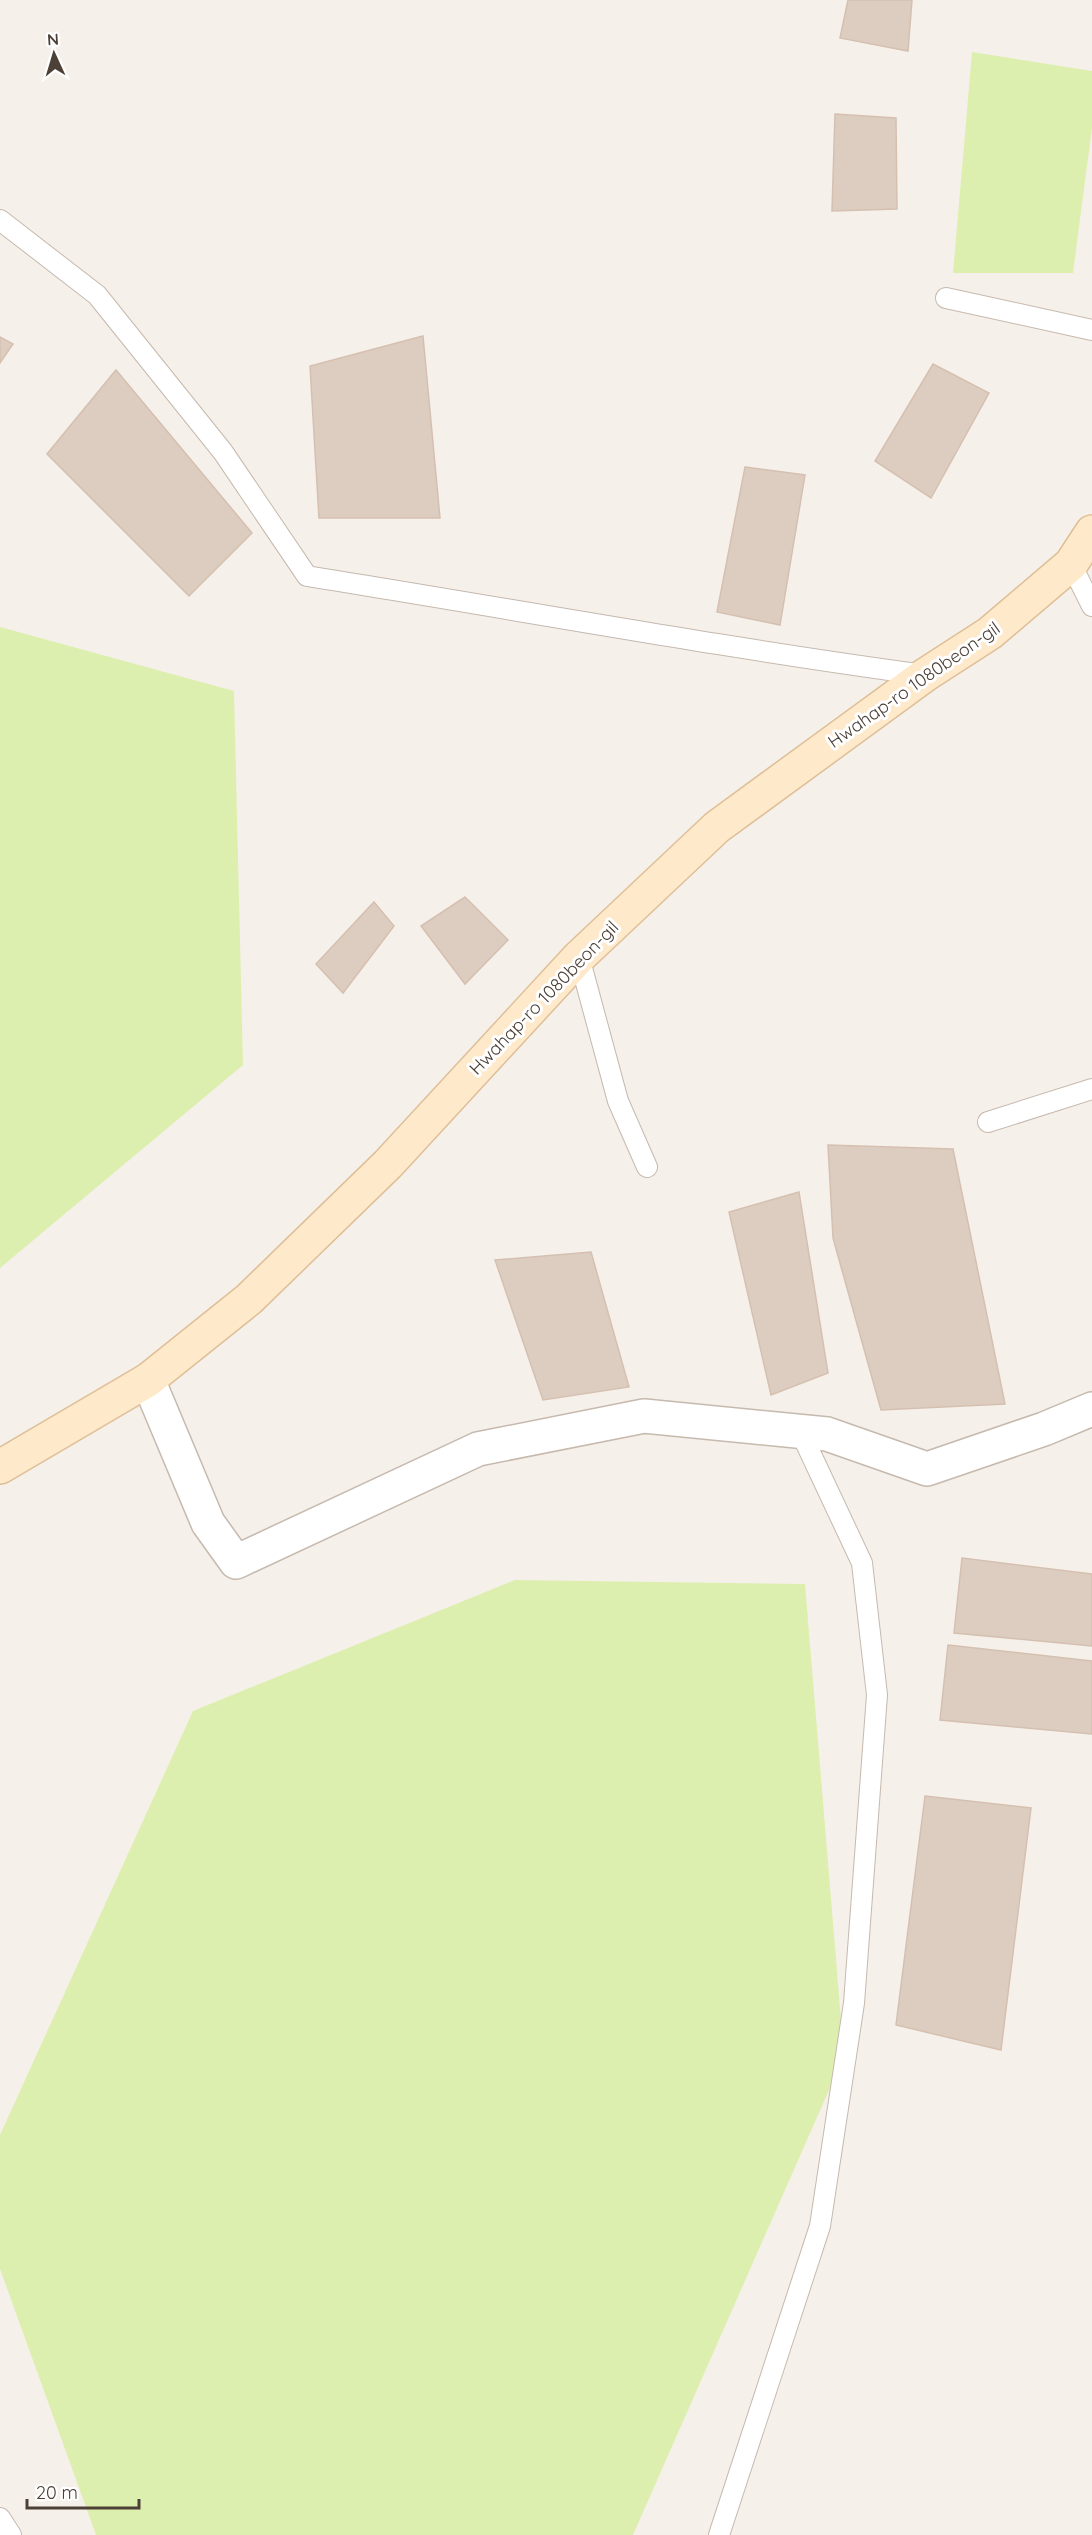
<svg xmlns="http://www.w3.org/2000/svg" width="1092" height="2535" viewBox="0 0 1092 2535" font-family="Quicksand,sans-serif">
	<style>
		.green { fill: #ddefaf }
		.building { fill: #ddcdc1; stroke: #d5c0b0; stroke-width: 1.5 }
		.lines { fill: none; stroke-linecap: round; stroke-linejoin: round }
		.lane-casing { stroke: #c6b9ae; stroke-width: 22 }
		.street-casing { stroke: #c6b9ae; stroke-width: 36 }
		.secondary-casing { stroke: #debf97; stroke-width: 36 }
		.lane { stroke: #fff; stroke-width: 20 }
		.street { stroke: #fff; stroke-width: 33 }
		.secondary { stroke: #ffe9cb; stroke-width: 33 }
		.labels { text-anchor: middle; stroke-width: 6; stroke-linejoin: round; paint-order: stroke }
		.street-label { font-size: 18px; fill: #4c4037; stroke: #fff }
	</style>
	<rect width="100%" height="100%" fill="#f6f0ea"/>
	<g class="green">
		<path d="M972,52l120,19v57l-19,145h-120z"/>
		<path d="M0,627l234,64 9,374 -243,203z"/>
		<path d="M515,1580l290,4 39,472 -211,479h-537l-96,-266v-134l193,-424z"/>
	</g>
	<g class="building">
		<path d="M848,0h64l-4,51 -68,-13z"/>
		<path d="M835,114l61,4 1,91 -65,2z"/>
		<path d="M423,336l17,182h-121l-9,-152z"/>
		<path d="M0,337l13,7 -13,19z"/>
		<path d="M933,364l56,29 -58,105 -56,-37z"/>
		<path d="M116,370l136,163 -63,63 -142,-142z"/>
		<path d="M745,467l60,8 -25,150 -63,-13z"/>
		<path d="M465,897l43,43 -43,44 -44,-58z"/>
		<path d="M374,902l20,24 -51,67 -27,-29z"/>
		<path d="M828,1145l125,4 52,255 -124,6 -48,-172z"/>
		<path d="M799,1192l29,181 -57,22 -42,-183z"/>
		<path d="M591,1252l38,135 -86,13 -48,-140z"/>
		<path d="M962,1558l130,16v72l-138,-13z"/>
		<path d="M948,1645l144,16v73l-152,-14z"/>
		<path d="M925,1796l106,12 -30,242 -105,-25z"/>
	</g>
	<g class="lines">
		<defs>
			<g id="lane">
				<path d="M0,220l97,75 126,157 84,124c206,33 411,71 618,99"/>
				<path d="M946,298l146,32"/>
				<path d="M1071,564l21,42"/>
				<path d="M579,957l39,144 29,66"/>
				<path d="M988,1122l104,-33"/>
				<path d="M0,2518l11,17"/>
				<path d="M719,2535l101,-309 34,-223 23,-308 -15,-132 -62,-132"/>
			</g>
			<path id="street" d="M148,1380l60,143 28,39 242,-113 166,-33 183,18 100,35 117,-40 48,-20"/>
			<path id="secondary" d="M0,1467l148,-87 101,-81 139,-135 191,-207 138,-130 208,-152 65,-42 81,-69 21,-32"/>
		</defs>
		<use href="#lane" class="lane-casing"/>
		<use href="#street" class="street-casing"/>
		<use href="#secondary" class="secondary-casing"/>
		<use href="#lane" class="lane"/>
		<use href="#street" class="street"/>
		<use href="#secondary" class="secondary"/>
	</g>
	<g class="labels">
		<g class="street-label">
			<text transform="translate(914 685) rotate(-35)" y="6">Hwahap-ro 1080beon-gil</text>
			<text transform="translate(544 998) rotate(-46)" y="6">Hwahap-ro 1080beon-gil</text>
		</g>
	</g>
	<g transform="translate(54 54) rotate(356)" stroke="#ffffff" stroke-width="4.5" paint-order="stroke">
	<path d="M0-4.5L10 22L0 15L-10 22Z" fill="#4c4037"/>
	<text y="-9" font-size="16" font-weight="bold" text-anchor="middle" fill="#4c4037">N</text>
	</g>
	<path d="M27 2499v9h112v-9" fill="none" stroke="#4c4037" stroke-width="3"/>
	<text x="36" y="2499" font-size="18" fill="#4c4037" stroke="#ffffff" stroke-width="4.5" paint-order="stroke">20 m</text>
</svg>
